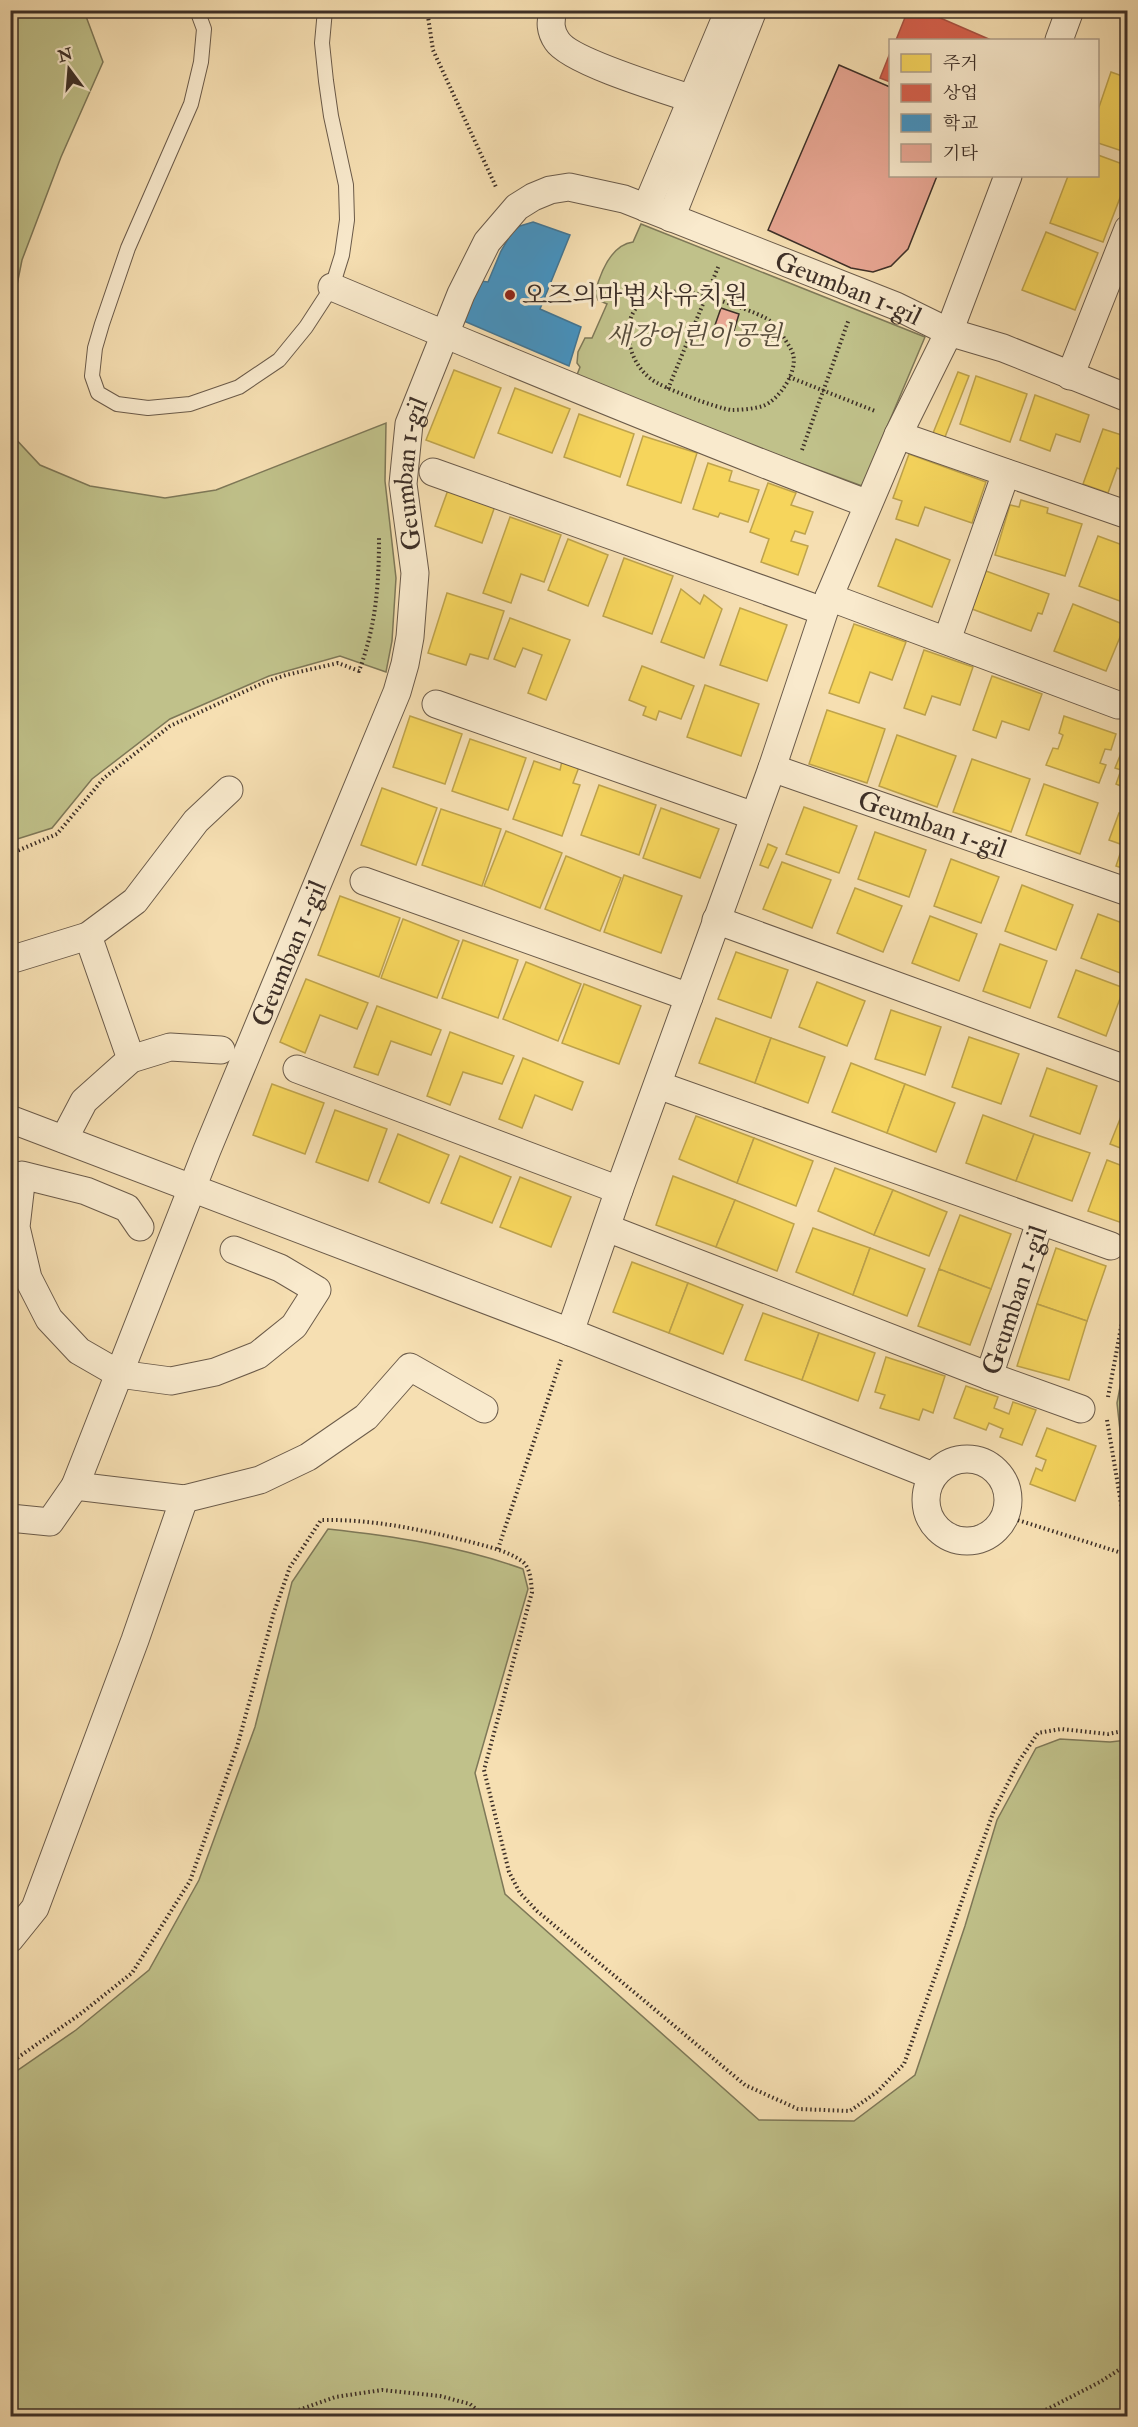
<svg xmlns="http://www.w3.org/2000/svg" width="1138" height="2427" viewBox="0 0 1138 2427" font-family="'IM FELL Double Pica','Noto Serif KR',serif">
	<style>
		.green { fill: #c0c18a; stroke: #7e7858; stroke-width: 1.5 }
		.homes { fill: #f6d55c; stroke: #bea34c; stroke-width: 1.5 }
		.shops { fill: #d6604d; stroke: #a85142; stroke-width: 1.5 }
		.schools { fill: #4393c3; stroke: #417594; stroke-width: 1.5 }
		.building { fill: #e8a693; stroke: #3d2f27; stroke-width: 1.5 }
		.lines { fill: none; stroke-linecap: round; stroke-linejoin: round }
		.lane-casing { stroke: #6b5b4a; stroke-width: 16 }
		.street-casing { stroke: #6b5b4a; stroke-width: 29 }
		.path { stroke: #3d2f27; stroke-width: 4; stroke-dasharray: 1.5 3; stroke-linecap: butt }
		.lane { stroke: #f9eacd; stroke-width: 14 }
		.street { stroke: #f9eacd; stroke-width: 27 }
		.poi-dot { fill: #8f2418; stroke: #f9eacd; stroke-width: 2 }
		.labels { text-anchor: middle; stroke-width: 6; stroke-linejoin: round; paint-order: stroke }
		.street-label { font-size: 26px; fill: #3d2f27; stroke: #f9eacd }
		.poi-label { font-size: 26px; fill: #3d2f27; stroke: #f9eacd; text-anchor: start }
		.park-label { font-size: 26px; font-style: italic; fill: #574c3b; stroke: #f9eacd }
	</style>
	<rect width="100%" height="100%" fill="#f6dfb2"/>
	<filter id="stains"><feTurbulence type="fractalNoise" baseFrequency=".00333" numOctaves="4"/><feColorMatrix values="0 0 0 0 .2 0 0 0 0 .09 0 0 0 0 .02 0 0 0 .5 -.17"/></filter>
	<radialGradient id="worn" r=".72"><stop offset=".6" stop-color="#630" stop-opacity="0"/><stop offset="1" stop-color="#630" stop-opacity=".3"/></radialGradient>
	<g class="green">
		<path d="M11,10l73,1 19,51 -42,95 -39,103 -11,55z"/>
		<path d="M641,224l284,113 -63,149 -287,-106 5,-13 -3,-4 1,-11 7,-14h7l15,-34 -9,-4 -3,-7c5,-19 16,-48 38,-51z"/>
		<path d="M386,423l-1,58 11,97 -4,63 -6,31 -46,-16 -71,20 -99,43 -78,60 -40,49 -41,13v-407l29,31 50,21 75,12 51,-8z"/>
		<path d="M1127,1350v144l-10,-91z"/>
		<path d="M328,1529c66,7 131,17 195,40l5,20 -53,184 30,121 254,226 95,1 61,-46 50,-149 32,-106 39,-72 24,-9 50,3 17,-2v676h-1116v-341l65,-45 73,-60 50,-90 56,-153 37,-145z"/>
	</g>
	<g class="homes">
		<path d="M1111,72l17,6v75l-30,-10v-33z"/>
		<path d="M1098,155l30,11v11l-25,65 -53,-19 18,-47h30z"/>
		<path d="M1046,232l52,21 -23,57 -53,-20z"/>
		<path d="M454,370l47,18 -27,70 -48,-18z"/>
		<path d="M958,372l11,4 -26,66 -12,-4z"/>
		<path d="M976,376l51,18 -17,48 -50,-18z"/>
		<path d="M515,388l55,21 -18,44 -54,-20z"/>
		<path d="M1035,395l54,20 -9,27 -24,-8 -6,17 -30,-11z"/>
		<path d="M579,414l55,20 -14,43 -56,-20z"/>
		<path d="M1103,429l25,8v35l-11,-4 -9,25 -25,-9z"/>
		<path d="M643,436l54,17 -16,50 -54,-18z"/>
		<path d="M909,454l77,28 -14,41 -47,-16 -7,19 -22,-7 6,-18 -9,-3z"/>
		<path d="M708,463l24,8 -3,10 30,9 -11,32 -28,-9 -2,4 -25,-8z"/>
		<path d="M768,483l28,10 -5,12 22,7 -8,22 -10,-3 -4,10 17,5 -10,29 -37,-13 8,-23 -19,-7z"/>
		<path d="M448,490l47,16 -13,37 -47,-17z"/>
		<path d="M1021,500l27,8 -1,5 35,11 -17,52 -70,-21 15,-50 9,2z"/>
		<path d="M510,517l51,18 -17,47 -23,-8 -10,29 -28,-10z"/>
		<path d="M1098,536l30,11v57l-49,-18z"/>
		<path d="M568,539l40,16 -20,51 -40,-16z"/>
		<path d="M896,539l54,21 -18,47 -54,-21z"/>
		<path d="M624,558l49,18 -21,58 -49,-18z"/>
		<path d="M986,571l63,23 -7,20 -4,-1 -7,18 -59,-22z"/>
		<path d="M681,589l19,15 4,-9 18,14 -18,49 -43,-16z"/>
		<path d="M447,593l57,18 -16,48 -18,-5 -4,11 -38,-12z"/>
		<path d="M1073,604l52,21 -19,46 -52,-20z"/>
		<path d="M740,608l47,17 -20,56 -47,-16z"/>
		<path d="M510,618l60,22 -24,60 -18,-7 14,-38 -19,-7 -8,19 -21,-8z"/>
		<path d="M854,624l52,18 -14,38 -22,-8 -11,31 -30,-10z"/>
		<path d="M924,650l49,17 -13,38 -28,-9 -7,19 -21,-7z"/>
		<path d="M642,666l52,20 -13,33 -22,-8 -3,9 -13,-5 3,-8 -17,-7z"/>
		<path d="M992,676l50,18 -13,36 -27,-9 -6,17 -23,-8z"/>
		<path d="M705,685l54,19 -18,52 -54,-19z"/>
		<path d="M827,710l58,19 -18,54 -58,-19z"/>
		<path d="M410,716l52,18 -17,50 -52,-17z"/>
		<path d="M1064,716l52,18 -5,16 -6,-1 -5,14 6,2 -7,18 -53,-18 7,-17 5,1 5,-14 -4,-2z"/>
		<path d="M897,735l59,21 -19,51 -58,-21z"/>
		<path d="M1128,736v53l-12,-5 5,-14 -6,-2z"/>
		<path d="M470,739l56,19 -18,52 -56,-19z"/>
		<path d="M972,759l58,20 -19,53 -58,-20z"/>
		<path d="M534,761l26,9 2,-9 17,6 -6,16 7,2 -18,51 -49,-17z"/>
		<path d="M1044,784l54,19 -18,51 -54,-19z"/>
		<path d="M599,785l57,20 -17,50 -58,-20z"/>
		<path d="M382,788l55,20 -21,57 -55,-20z"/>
		<path d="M804,807l53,19 -18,47 -53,-19z"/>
		<path d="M661,808l58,21 -19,49 -57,-20z"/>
		<path d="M441,809l60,20 -19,57 -60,-21z"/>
		<path d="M1119,813l9,3v54l-12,-4 7,-21 -14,-5z"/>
		<path d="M506,831l56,22 -22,55 -56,-22z"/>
		<path d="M875,832l51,18 -17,47 -51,-18z"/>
		<path d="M768,844l9,4 -9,20 -8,-3z"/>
		<path d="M566,856l55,22 -21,53 -55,-22z"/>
		<path d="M951,859l48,18 -18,46 -47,-17z"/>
		<path d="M782,862l49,18 -19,48 -49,-19z"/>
		<path d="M624,875l58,21 -21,57 -57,-21z"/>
		<path d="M1022,885l51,20 -17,45 -51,-19z"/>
		<path d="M855,888l47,18 -19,46 -46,-19z"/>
		<path d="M340,896l60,22 -21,59 -61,-22z"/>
		<path d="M1098,914l30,11v51l-47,-18z"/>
		<path d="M930,916l47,18 -18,47 -47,-18z"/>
		<path d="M403,919l56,22 -22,57 -56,-20z"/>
		<path d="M463,940l55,20 -20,58 -56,-20z"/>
		<path d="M1000,944l47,17 -17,47 -47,-17z"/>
		<path d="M736,952l52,18 -17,48 -53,-19z"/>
		<path d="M526,962l55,22 -23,57 -55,-22z"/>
		<path d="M1076,970l48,18 -18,48 -48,-19z"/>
		<path d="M306,979l62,24 -11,26 -37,-14 -15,38 -25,-11z"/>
		<path d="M817,982l48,19 -18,45 -48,-19z"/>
		<path d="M584,984l57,22 -22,58 -57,-21z"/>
		<path d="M377,1006l64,24 -10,25 -40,-14 -13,34 -24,-8z"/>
		<path d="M891,1010l50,17 -16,48 -50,-16z"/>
		<path d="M716,1018l55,20 -16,45 -56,-20z"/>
		<path d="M450,1032l64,24 -12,28 -39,-12 -13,33 -23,-9z"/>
		<path d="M969,1037l50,17 -18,50 -49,-17z"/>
		<path d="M771,1038l54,19 -17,46 -53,-20z"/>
		<path d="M523,1058l60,24 -11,28 -37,-15 -13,33 -23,-9z"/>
		<path d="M851,1063l54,21 -18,49 -55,-21z"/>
		<path d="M1047,1068l50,18 -17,48 -50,-18z"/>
		<path d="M272,1084l52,19 -19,51 -52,-19z"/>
		<path d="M905,1084l50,19 -19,49 -49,-19z"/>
		<path d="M1128,1099v52l-18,-7z"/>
		<path d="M335,1110l52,19 -19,52 -52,-19z"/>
		<path d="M983,1115l51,19 -18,47 -50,-18z"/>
		<path d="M696,1116l58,22 -17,45 -58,-24z"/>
		<path d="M398,1134l51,21 -20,48 -50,-21z"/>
		<path d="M1034,1134l56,19 -18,48 -56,-20z"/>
		<path d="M754,1138l59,23 -17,45 -59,-23z"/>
		<path d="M460,1156l51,21 -19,46 -51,-20z"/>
		<path d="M1107,1160l21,8v57l-40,-14z"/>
		<path d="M835,1168l58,22 -19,45 -56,-24z"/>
		<path d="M673,1176l62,24 -19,47 -60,-22z"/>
		<path d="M520,1177l51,20 -20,50 -51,-20z"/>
		<path d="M893,1190l54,22 -18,44 -55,-21z"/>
		<path d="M735,1200l59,24 -17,47 -61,-24z"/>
		<path d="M960,1215l51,19 -20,55 -52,-20z"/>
		<path d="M813,1228l57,20 -17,47 -57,-23z"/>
		<path d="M870,1248l55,21 -18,47 -54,-21z"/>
		<path d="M1056,1248l50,18 -19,55 -50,-17z"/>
		<path d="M632,1262l56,21 -19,50 -56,-21z"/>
		<path d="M939,1269l52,20 -21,56 -52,-19z"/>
		<path d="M688,1283l55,22 -20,49 -54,-21z"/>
		<path d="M1037,1304l50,17 -18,59 -52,-14z"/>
		<path d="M763,1313l56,20 -17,47 -57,-20z"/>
		<path d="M819,1333l56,20 -17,48 -56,-21z"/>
		<path d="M886,1357l59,19 -12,37 -10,-4 -4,11 -39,-12 5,-13 -10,-3z"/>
		<path d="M966,1386l32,11 -4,11 15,6 4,-12 23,8 -14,35 -22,-8 3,-8 -14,-6 -3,7 -32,-12z"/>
		<path d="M1047,1428l49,18 -21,55 -45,-17 6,-16 6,3 4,-11 -10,-4z"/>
	</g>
	<g class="shops">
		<path d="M908,10h14l69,30h-95z"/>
		<path d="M890,53v29l-10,-4z"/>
	</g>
	<path class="schools" d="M533,222l37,13 -30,74 41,18 -12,39 -105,-45 17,-40 7,1 13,-31 11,-19 8,-6z"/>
	<g class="building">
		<path d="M839,65l51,22v89h47l-29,73 -17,17 -18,6 -22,-4 -83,-38z"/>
		<path d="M721,308l18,6 -6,20 -19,-6z"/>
	</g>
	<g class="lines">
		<defs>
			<path id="lane" d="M197,10l7,19 -3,33 -10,42 -63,144 -26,76 -7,24 -3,28 6,17 19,11 31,4 42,-4 49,-17 40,-27 27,-33 26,-40 10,-32 5,-35 -1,-35 -15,-69 -5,-35 -4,-38 3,-33"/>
			<g id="street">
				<path d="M553,10c-3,12 -3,21 4,31 14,22 122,53 151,63"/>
				<path d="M1059,40l11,-30"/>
				<path d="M646,208l83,-198"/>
				<path d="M671,218l82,-208"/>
				<path d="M332,287c178,75 356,149 536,217"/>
				<path d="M1070,376l58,-147"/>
				<path d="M898,435l230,80"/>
				<path d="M433,472l390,139"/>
				<path d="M829,597l289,108 10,-2"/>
				<path d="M947,640l59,-167"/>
				<path d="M436,704l318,112"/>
				<path id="s1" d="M772,768l356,124"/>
				<path d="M364,881l325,116"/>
				<path d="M716,920l412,150"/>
				<path d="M88,936l43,123"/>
				<path d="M10,960l78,-24 47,-35 61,-80 33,-31"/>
				<path d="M297,1069l322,121"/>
				<path d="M658,1085l453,161"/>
				<path d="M10,1119l560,213 363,144"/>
				<path d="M64,1139l20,-38 47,-42 39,-12 51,3"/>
				<path d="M140,1227l-13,-19 -41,-17 -64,-16 -6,52 12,51 21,41 30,32 40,23 52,7 44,-9 43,-17 36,-29 23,-36 -37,-22 -46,-18"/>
				<path d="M607,1228l382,148 92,33"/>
				<path d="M570,1332l49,-142 153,-422 57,-171 69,-162 51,-103 59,-156"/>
				<path id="s2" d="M989,1376l51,-154"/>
				<circle cx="967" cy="1500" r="41"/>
				<path d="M75,1486l109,13 76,-19 48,-23 58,-40 44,-50 74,42"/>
				<path id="s3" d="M10,1518l40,4 25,-36 132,-336 190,-458 8,-28 5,-27 5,-64 -12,-89 6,-60 52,-130 26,-52 30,-35 16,-10 17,-7 19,-3 55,12 272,107 53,26 54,16 125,50"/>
				<path d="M10,1939l25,-31 100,-268 49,-141"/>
			</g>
		</defs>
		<use href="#lane" class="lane-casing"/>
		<use href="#street" class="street-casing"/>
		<g class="path">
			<path d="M427,10l6,40 63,137"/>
			<path d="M684,291c20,4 75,20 89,32 5,4 8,10 11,15 3,5 7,10 9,16 5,18 -14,46 -30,52 -10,3 -22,4 -32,4 -14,-2 -69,-22 -80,-31 -25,-19 -34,-64 -3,-81 11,-6 24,-6 36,-7z"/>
			<path d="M789,377l86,34"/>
			<path d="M668,389l51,-124"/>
			<path d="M802,450l47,-131"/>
			<path d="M10,854l47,-20 47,-56 66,-52 93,-43 23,-8 52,-12 21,8c17,-45 20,-86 20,-134"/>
			<path d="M1108,1397l20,-107"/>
			<path d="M1107,1420l18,107 3,3"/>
			<path d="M1005,1516l123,39"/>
			<path d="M498,1549l63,-189"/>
			<path d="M10,2063l69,-48 53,-42 58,-92 47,-134 37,-135 16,-45 31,-47c50,-1 98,9 146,21 18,5 40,9 56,21 8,7 8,21 9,30l-48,178 25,102 11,21 17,18 208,174 53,24 52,2 27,-19 27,-28 89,-251 26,-52 19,-28 23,-4 47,5 20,-4"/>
			<path d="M282,2416l53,-19 47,-7 58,6 30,8 14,12"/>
			<path d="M1034,2416l66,-34 28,-18"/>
		</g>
		<use href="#lane" class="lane"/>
		<use href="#street" class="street"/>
	</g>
	<circle class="poi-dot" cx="510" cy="295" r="6"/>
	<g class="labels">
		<g class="street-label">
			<text dy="9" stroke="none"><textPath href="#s3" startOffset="1810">Geumban 1-gil</textPath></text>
			<text dy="9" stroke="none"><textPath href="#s3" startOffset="1162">Geumban 1-gil</textPath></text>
			<text dy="9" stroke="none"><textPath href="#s1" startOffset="170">Geumban 1-gil</textPath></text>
			<text dy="9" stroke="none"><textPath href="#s3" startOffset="658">Geumban 1-gil</textPath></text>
			<text dy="9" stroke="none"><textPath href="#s2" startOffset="80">Geumban 1-gil</textPath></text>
		</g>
		<g class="poi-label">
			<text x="522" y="304">오즈의마법사유치원</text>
		</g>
		<g class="park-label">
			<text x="694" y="344">새강어린이공원</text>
		</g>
	</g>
	<rect width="1138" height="2427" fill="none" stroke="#f6dfb2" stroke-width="36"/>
	<rect x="12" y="12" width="1114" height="2403" fill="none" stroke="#3d2f27" stroke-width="3"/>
	<rect x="18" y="18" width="1102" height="2391" fill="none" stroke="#3d2f27" stroke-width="1.5"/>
	<rect x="889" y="39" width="210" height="138" fill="#f9eacd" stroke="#ae9f8b" stroke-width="1.5"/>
	<rect x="901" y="54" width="30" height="18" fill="#f6d55c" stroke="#ae9f8b" stroke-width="1.5"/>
	<text x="943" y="69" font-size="18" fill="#3d2f27">주거</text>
	<rect x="901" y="84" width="30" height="18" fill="#d6604d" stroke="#ae9f8b" stroke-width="1.5"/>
	<text x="943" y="99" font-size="18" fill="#3d2f27">상업</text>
	<rect x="901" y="114" width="30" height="18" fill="#4393c3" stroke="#ae9f8b" stroke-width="1.5"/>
	<text x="943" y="129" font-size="18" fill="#3d2f27">학교</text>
	<rect x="901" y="144" width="30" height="18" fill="#e8a693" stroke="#ae9f8b" stroke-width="1.5"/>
	<text x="943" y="159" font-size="18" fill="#3d2f27">기타</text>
	<g transform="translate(69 69) rotate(344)" stroke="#f9eacd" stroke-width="4.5" paint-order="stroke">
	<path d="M0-4.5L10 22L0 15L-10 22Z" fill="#3d2f27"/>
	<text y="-9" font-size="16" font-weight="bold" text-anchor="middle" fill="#3d2f27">N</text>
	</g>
	<rect width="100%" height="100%" filter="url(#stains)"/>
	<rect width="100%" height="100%" fill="url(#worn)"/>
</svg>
